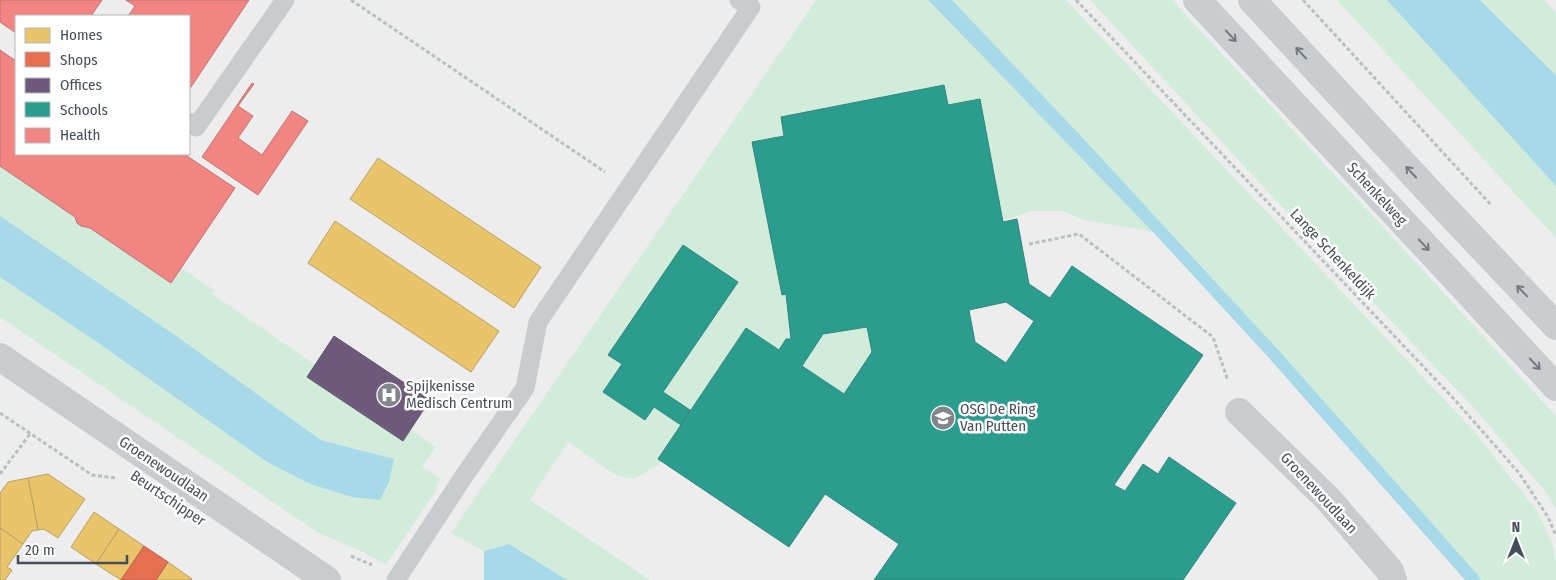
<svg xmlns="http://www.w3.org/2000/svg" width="1556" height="580" viewBox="0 0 1556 580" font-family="'Fira Sans Condensed',sans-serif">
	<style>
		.green { fill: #d2ecdc }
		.water { fill: #a8d9e8 }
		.homes { fill: #e9c46a; stroke: #b8a165 }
		.shops { fill: #e76f51; stroke: #b66553 }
		.offices { fill: #6d597a; stroke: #615670 }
		.schools { fill: #2a9d8f; stroke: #32857e; fill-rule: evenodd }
		.health { fill: #f28482; stroke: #be7475 }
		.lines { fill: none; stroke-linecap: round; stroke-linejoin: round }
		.path { stroke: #b6c2be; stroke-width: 3; stroke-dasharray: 4 2.5; stroke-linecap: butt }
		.service { stroke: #c9ccce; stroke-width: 19 }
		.pedestrian { stroke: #c9ccce; stroke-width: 28 }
		.minor { stroke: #c9ccce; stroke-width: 28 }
		.secondary { stroke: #cacdcf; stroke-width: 28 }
		.oneway { stroke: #747a82 }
		.labels { text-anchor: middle; stroke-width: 5; stroke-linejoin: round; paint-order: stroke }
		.street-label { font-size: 15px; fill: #454e58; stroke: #fff }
		.poi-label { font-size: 15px; fill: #454e58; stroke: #fff; text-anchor: start }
	</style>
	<rect width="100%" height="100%" fill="#eeeded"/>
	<g class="green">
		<path d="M816,0h112l225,232 -68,-12 -23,-9h-31l-35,12 -130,100 7,35 -31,42 -99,-65 -83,129 -26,15 -17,-3 -49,-34 -38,58 120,80h-83l-58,-36 -25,7 -33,-18z"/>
		<path d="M952,0h114l407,430 64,81 15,32 4,18v19h-75l-4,-6 -261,-292z"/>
		<path d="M1090,0h82l249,268 135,148v94l-8,-15 -73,-86 -204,-214z"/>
		<path d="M1337,0h50l169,186v52z"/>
		<path d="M1480,0h64l12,12v63z"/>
		<path d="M0,166l75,51c2,8 8,11 15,11l91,40 33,22 -2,4 224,153 -14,20 19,12 -5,7 1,3 -51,76 -23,-13 -46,-20 -317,-215v-40l94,63 173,122 43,22 42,13 14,-46 -45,-11 -149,-107 -172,-117z"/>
	</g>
	<g class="water">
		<path d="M928,0h24l127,134 202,219 196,221 4,6h-16l-196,-222 -116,-126z"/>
		<path d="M1387,0h93l76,75v111z"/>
		<path d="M0,216l172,117 149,107 73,19 -5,23 -9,18 -28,-3 -42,-13 -43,-22 -173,-122 -94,-63z"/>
		<path d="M509,544l58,36h-83v-29z"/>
	</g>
	<g class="homes">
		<path d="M378,158l163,109 -27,41 -164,-109z"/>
		<path d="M335,221l164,110 -28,41 -163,-109z"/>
		<path d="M48,474l37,25 -27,39 -14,-9 -6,1 -10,-52z"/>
		<path d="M28,478l10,52 -6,1 -9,13 -23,-16v-35l8,-11z"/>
		<path d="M94,512l25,17 -23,35 -25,-17z"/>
		<path d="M0,528l23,16 -16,23 5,3 -7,10h-5z"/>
		<path d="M119,529l25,17 -23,34 -25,-16z"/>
		<path d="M168,562l24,17 -1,1h-35z"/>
	</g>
	<path class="shops" d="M144,546l24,16 -12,18h-35z"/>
	<path class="offices" d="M334,336l96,64 -27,41 -96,-64z"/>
	<g class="schools">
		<path d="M944,85l4,20 32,-6 23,123 14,-3 12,65 21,14 22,-32 131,89 -89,130 11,6 18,-27 15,10 11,-17 67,46 -53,77h-309l25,-36 -74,-50 -36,53 -131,-88 88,-131 33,22 7,-11h5l-5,-45 -4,1 -30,-153 32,-6 -3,-19zM1006,302l28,19 -28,42 -31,-21 -6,-32zM867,327l5,25 -28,42 -42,-28 21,-32z"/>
		<path d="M683,245l55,37 -75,110 27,18 -9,15 -27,-18 -9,13 -42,-28 19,-28 -14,-9z"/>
	</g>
	<g class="health">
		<path d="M0,0h102l-11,16h-75v17l-16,-11z"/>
		<path d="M126,0h123l-60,90v-74h-61l7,-10z"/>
		<path d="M0,50l16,11v93h168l51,34 -64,95 -81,-55 -9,-2 -4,-3 -2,-6 -75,-51z"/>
		<path d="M252,83l2,1 -16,22 15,10 -15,22 24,17 30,-44 16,10 -50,74 -56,-38z"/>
	</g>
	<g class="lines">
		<g class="path">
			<path d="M351,0l254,172"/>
			<path d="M1076,0l379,400 64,73 29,44 8,19"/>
			<path d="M1303,0l189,206"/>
			<path d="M1029,244l50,-10 134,103 15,44"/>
			<path d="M0,413l92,62 24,3"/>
			<path d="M0,474l30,-40"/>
			<path d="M351,556l21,9"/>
		</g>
		<g class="service">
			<path d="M189,122l7,5 89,-127"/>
			<path d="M396,580l68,-104 61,-88 13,-66 213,-315 -12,-7"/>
		</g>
		<path class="pedestrian" d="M1239,412l89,87 62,72 3,9"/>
		<path class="minor" d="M0,357l327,223"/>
		<g class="secondary">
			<path d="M1197,0l359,387"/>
			<path d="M1252,0l185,200 119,126"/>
		</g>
	</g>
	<defs><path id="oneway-shaft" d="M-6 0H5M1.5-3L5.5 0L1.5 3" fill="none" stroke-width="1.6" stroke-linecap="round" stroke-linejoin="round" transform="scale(1.25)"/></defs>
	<g class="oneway">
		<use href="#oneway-shaft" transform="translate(1231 36) rotate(47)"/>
		<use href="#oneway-shaft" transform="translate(1301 53) rotate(-133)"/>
		<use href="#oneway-shaft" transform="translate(1411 172) rotate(-133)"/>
		<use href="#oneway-shaft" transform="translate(1424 245) rotate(47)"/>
		<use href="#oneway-shaft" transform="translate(1522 291) rotate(-134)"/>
		<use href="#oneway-shaft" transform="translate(1535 364) rotate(47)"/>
	</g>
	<defs>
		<symbol id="hospital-disc" viewBox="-11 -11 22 22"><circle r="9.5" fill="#80868c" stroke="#fff"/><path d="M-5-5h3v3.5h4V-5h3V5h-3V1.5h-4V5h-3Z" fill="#fff"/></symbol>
		<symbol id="school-disc" viewBox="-11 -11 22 22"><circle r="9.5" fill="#80868c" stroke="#fff"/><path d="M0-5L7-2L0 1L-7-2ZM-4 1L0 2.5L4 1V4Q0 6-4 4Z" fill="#fff"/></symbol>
	</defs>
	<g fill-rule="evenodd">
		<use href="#hospital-disc" x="375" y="381" width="28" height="28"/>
		<use href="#school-disc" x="929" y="404" width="28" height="28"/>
	</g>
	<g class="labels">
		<g class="street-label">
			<text transform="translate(1377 194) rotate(47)" y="5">Schenkelweg</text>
			<text transform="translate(1333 254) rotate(47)" y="5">Lange Schenkeldijk</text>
			<text transform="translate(164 469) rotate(34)" y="5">Groenewoudlaan</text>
			<text transform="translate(1319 493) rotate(47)" y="5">Groenewoudlaan</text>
			<text transform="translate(168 498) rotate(34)" y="5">Beurtschipper</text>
		</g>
		<g class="poi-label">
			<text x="406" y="391">Spijkenisse<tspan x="406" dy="17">Medisch Centrum</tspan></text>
			<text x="960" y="414">OSG De Ring<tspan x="960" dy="17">Van Putten</tspan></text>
		</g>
	</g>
	<rect x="15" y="15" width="175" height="140" fill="#ffffff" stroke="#b5b8bc"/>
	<rect x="25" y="28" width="25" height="15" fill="#e9c46a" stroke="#b5b8bc"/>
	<text x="60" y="40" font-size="15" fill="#454e58">Homes</text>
	<rect x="25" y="52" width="25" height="15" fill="#e76f51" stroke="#b5b8bc"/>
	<text x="60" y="65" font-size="15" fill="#454e58">Shops</text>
	<rect x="25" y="78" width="25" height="15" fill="#6d597a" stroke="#b5b8bc"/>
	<text x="60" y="90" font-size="15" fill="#454e58">Offices</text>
	<rect x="25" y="102" width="25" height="15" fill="#2a9d8f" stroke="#b5b8bc"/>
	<text x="60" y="115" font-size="15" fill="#454e58">Schools</text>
	<rect x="25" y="128" width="25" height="15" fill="#f28482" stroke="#b5b8bc"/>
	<text x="60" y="140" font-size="15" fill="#454e58">Health</text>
	<g transform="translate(1516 540)" stroke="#ffffff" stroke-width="4" paint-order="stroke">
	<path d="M0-4L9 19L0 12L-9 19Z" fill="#454e58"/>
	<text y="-8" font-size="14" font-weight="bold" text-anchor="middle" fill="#454e58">N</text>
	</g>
	<path d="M18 555v8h109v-8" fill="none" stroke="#454e58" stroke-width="2.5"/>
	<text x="25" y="555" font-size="15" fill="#454e58" stroke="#ffffff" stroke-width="4" paint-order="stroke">20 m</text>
</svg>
